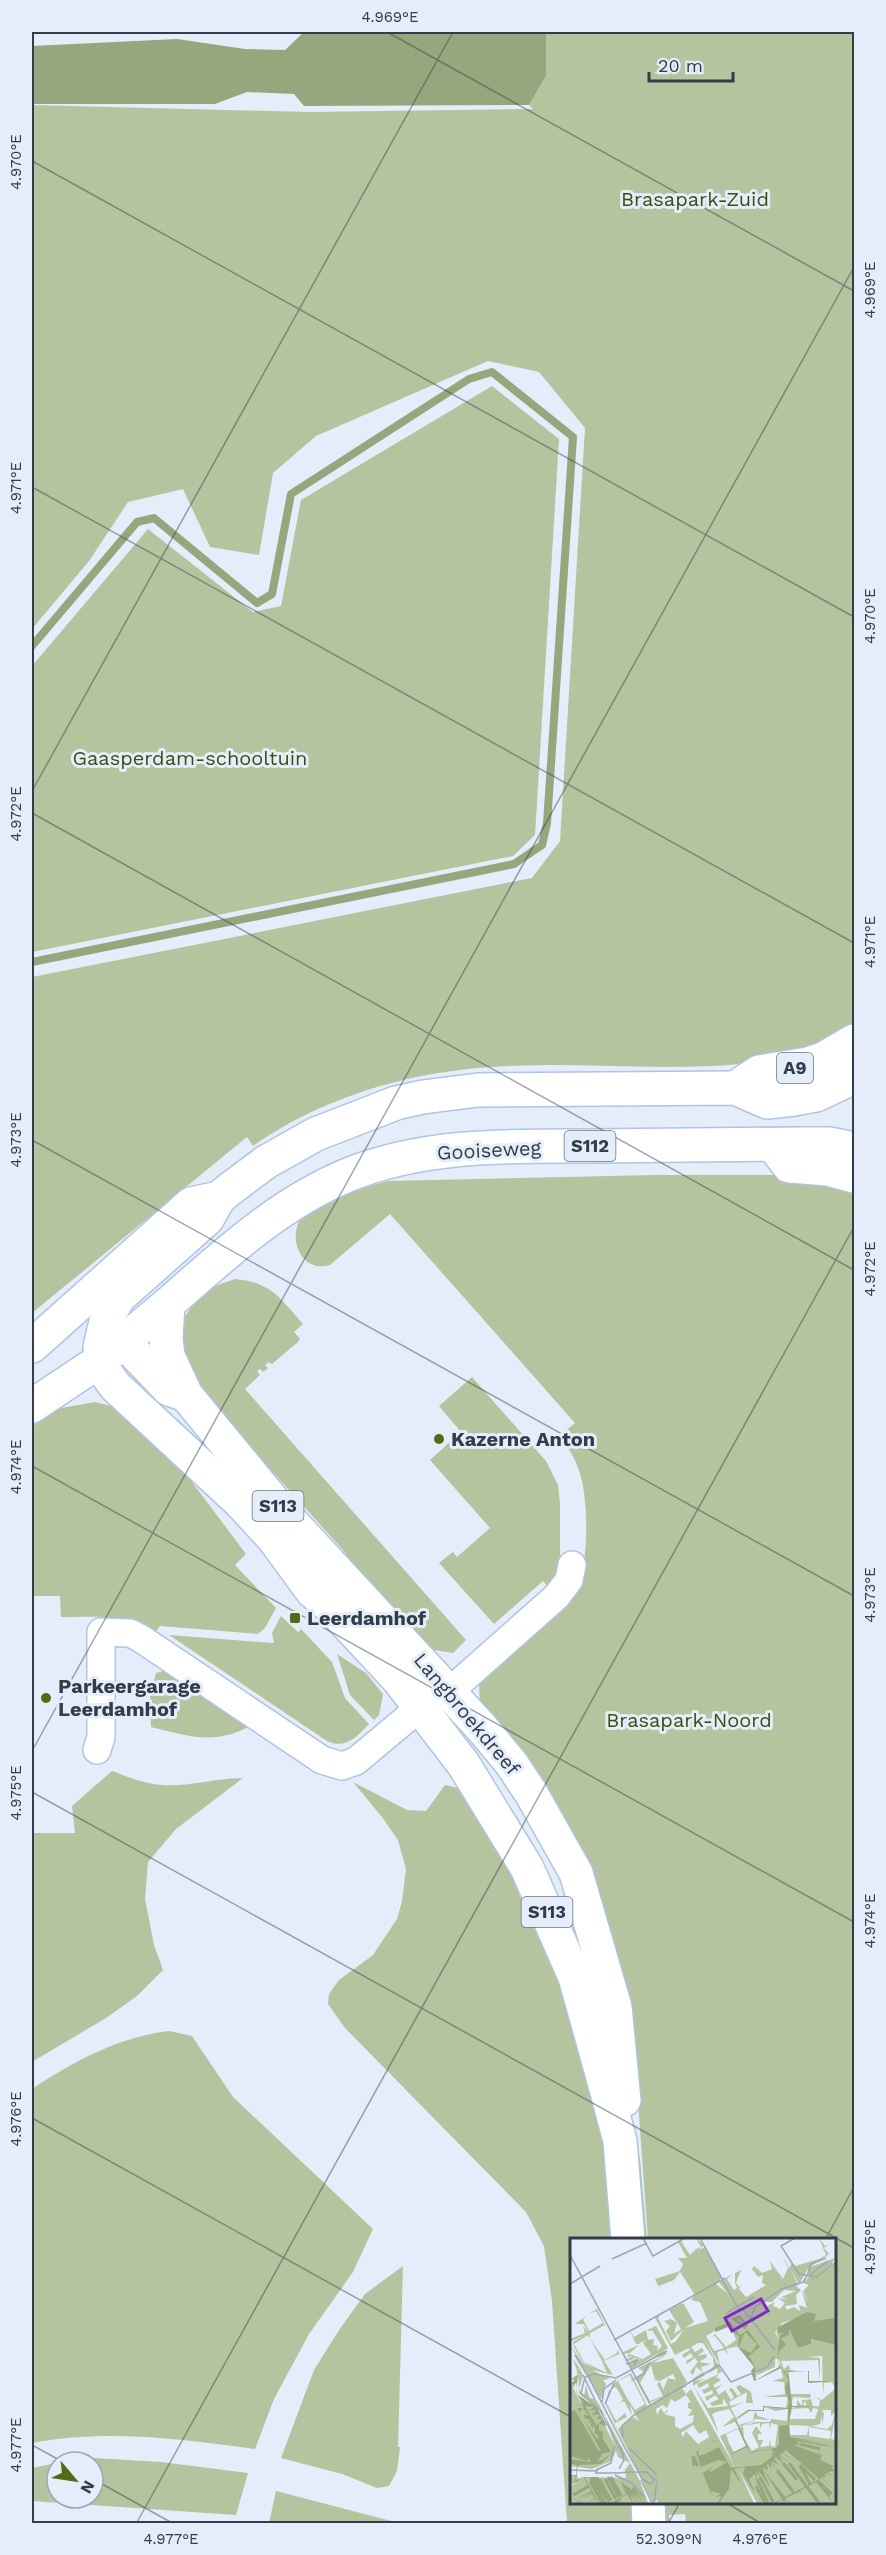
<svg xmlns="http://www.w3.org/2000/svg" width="886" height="2555" viewBox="0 0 886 2555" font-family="'Work Sans',sans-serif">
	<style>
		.green { fill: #b6c39f }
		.water { fill: #98a67e }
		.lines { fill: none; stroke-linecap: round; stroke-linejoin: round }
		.stream { stroke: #98a67e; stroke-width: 8 }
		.minor-casing { stroke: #aec5e3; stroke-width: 30 }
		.secondary-casing { stroke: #aec5e3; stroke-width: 36 }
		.primary-casing { stroke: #aec5e3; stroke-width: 36 }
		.motorway-casing { stroke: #aec5e3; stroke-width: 36 }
		.minor { stroke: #fff; stroke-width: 27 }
		.secondary { stroke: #fff; stroke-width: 33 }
		.primary { stroke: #fff; stroke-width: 33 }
		.motorway { stroke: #fff; stroke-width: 33 }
		.ticks { fill: none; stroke: #333c49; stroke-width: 1.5; stroke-opacity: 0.45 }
		.poi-dot { fill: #556a18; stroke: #e4edf9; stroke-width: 2 }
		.labels { text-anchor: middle; stroke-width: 6; stroke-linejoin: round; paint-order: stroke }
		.shield { fill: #e4edf9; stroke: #68717e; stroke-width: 1.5 }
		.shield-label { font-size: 18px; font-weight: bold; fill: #333c49 }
		.park-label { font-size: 20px; fill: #3d4d0e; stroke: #e4edf9 }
		.street-label { font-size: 20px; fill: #333c49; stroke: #e4edf9 }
		.poi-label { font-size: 20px; font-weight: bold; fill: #333c49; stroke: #e4edf9; text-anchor: start }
		.inset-river { fill: none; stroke: #98a67e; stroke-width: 3 }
		.inset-road { fill: none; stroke: #9da6b3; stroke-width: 1.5 }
		.view { fill: #7b2cbf; fill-opacity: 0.15; stroke: #7b2cbf; stroke-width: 3 }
		.inset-edge { fill: none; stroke: #333c49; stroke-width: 3 }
		.neatline { fill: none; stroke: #333c49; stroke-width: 2 }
		.ticks-label { font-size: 15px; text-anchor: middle; fill: #333c49 }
	</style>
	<rect width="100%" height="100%" fill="#e4edf9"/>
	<g class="green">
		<path d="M546,32h308v1000l-11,9c-33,7 -68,19 -102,23 -87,8 -176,-4 -263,4 -79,7 -160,32 -225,78l-6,-9 -215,176v-336l500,-99 28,-37 25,-413 -46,-56 -51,-11 -172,75 -43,37 -14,82 -49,-8 -27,-58 -55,13 -39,59 -57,68v-524l277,7 224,-3 -4,-4 17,-29z"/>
		<path d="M492,386l67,53 -24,396 -22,21 -481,96v-286l116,-137 105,83 28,-6 20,-106z"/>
		<path d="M654,1175h151l49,11v1337h-168l-1,-9 -16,1 1,8h-103l-15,-222 -8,-55 -18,-34 -181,-184 -17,-24 1,-10 10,-14 34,-25 24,-36 5,-18 4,-32 -8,-29 -16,-23 -29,-35 54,28 19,1 19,-26 45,11 137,300 13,63 7,81h-76v262h263v-262h-186l-11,-153 -16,-99 -141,-281 -1,-25 90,-79c21,-24 20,-96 12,-126 -4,-16 -12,-29 -22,-41l16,-13 -185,-209 -60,51c-28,8 -42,-24 -30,-46l52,-28 36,-10z"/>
		<path d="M235,1279c36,3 46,20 68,45l-9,8 6,7 -2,3 -26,22 -3,-2 -4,3 3,3 -5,4 -3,-3 -3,2 3,4 -15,14 221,251 -13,13 -19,-3 -16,-17 -7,5 -69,-89 -150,-167 -11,-29 2,-33 12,-19 17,-14z"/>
		<path d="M472,1377l74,84 12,24 2,18v64l-11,20 -6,-6 -49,43 -55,-61 14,-11 4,5 33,-29 -60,-68 31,-28 -22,-26z"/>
		<path d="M95,1402l20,5 65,59 66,88 -11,11 41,43 -11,20 -7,6 -98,-8 -6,8c-32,-21 -56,-17 -93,-17l-1,-21h-28v-170l29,-18z"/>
		<path d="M281,1616l17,16 3,-3 31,33 13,36 24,26c-12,12 -23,26 -42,17l-158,-106 105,8 -2,-10z"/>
		<path d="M337,1654l29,19 17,21 -4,21 -5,5 -24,-25z"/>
		<path d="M167,1670l92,51c-40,25 -64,17 -108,6l-1,-32 6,-22z"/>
		<path d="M112,1771c16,6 33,13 50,14 27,2 54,-7 81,-7l-67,51 -28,33 -3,37 9,46 9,25 -26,26 -31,22 -74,44v-229h43l-3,-27z"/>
		<path d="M169,2031l23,5 41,61 140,132 -20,43 -44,62 -35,65 -19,50c-76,-10 -147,-20 -223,-6v-354c42,-28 87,-52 137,-58z"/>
		<path d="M403,2266l-5,181h2l-3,24 -8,15 -12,2 -35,-14 -61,-16 33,-88 25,-40 26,-36z"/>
		<path d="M94,2458l67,4 87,11 -12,42 -204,-14v-33l25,-5v35h36v-36h-26z"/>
		<path d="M276,2491l123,32h-130z"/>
	</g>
	<path class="water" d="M304,32h242v44l-17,29 -225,1 -10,-12 -47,-2 -32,12h-183v-58l145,-7 68,10 40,1z"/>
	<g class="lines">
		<path class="stream" d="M32,646l105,-124 17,-4 103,85 15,-9 19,-100 178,-115 23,-7 81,65 -26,386 -5,22 -28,19 -482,98"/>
		<defs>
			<path id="minor" d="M97,1750l4,-13v-105l29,1 10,5 182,122 20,6 14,-5 55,-46 39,-24 107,-95 12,-16 3,-15"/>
			<g id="secondary">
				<path d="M106,1330l17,11 46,48 17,6"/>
				<path d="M32,1346l159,-142 28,-6"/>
				<path d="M32,1406l69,-46 67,-56"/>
			</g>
			<g id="primary">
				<path d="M773,1145l16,21 39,3 26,7"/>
				<path d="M624,2100l-9,-93 -39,-134 -45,-80 -20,-30 -30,-36 -197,-213 -98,-119 -18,-39 -2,-17 2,-35c56,-49 110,-100 180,-129 76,-31 159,-29 241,-29 71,-1 142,-2 213,-2h27l25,5"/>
				<path d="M628,2240l-8,-99 -13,-49 -32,-115 -48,-109 -63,-103 -65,-85 -67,-72 -20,-17 -38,-52 -33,-36 -126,-117 -12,-17 -3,-22 7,-30 12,-20 88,-78 12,-21 11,-9 36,-27 50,-28 80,-31 27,-6 55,-7 257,-2 32,14 27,-3 22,-4 38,-18"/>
				<path d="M648,2502l1,22"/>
			</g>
			<path id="motorway" d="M735,1088l24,-16 49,-8 15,-5 31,-18"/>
		</defs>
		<use href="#minor" class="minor-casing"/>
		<use href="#secondary" class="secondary-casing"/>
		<use href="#primary" class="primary-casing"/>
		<use href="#motorway" class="motorway-casing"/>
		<use href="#minor" class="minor"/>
		<use href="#secondary" class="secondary"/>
		<use href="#primary" class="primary"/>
		<use href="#motorway" class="motorway"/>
	</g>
	<path class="ticks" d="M387,32l467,259M32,161l822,456M32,487l822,456M32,791l421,-759M32,813l822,457M32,1140l822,456M32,1466l822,456M32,1751l822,-1484M32,1792l822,456M32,2118l539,299M825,2240l29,-53M32,2445l31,17M93,2479l81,45M725,2502l37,22M136,2524l718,-1297M668,2524l12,-22"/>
	<g class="poi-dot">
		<circle cx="439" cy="1439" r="6"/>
		<rect x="289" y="1612" width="12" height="12" rx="3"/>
		<circle cx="46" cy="1698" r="6"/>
	</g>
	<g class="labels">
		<g class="shield">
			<rect x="777" y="1053" width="36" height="30" rx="4.5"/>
			<rect x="564.5" y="1131" width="51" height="30" rx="4.5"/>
			<rect x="252.5" y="1491" width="51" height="30" rx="4.5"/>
			<rect x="521.5" y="1897" width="51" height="30" rx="4.5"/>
		</g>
		<g class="shield-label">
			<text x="795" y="1074">A9</text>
			<text x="590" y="1152">S112</text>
			<text x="278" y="1512">S113</text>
			<text x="547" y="1918">S113</text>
		</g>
		<g class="park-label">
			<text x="695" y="206">Brasapark-Zuid</text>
			<text x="190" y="765">Gaasperdam-schooltuin</text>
			<text x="689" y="1727">Brasapark-Noord</text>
		</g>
		<g class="street-label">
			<text transform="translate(489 1150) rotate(-3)" y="7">Gooiseweg</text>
			<text transform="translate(467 1714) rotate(50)" y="7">Langbroekdreef</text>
		</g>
		<g class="poi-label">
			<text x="451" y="1446">Kazerne Anton</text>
			<text x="307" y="1625">Leerdamhof</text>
			<text x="58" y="1693">Parkeergarage<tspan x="58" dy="23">Leerdamhof</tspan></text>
		</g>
	</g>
	<g transform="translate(570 2238)">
		<rect width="266" height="266" fill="#e4edf9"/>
		<path d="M126,0l8,7 -6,5 7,-3 17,31 -6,6 12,10 -9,-12 5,-2 7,13 -7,-14 9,-5 -6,5 7,11 3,-2 -2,-5v-10l6,-3 -5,13 3,4 2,-3 -2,5 7,8 20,-12 -4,-2 1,-8 -5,2 -6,-8 2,-3 8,7 10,-4 -2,-8 13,18 5,-11 -6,-13 7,13 3,-5 3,3 24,-7 7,-4 -7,-17 6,8 4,-2 -5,4 5,6 6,-4 -25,17 25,-9 -6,11 6,-6v58h-22l-5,-7 -26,9 -7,10 4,6 -2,-7 1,-4 1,4 6,-7 -3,12 6,-2 1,-6 9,19 13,-4v-5l24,6v43l-3,-6 -8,1 -1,12 -1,-39 -15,1 13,1v23l-2,-21 -37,1 3,8 5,-4 1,5h6l-7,2v22h22l-1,4 -17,-1 -3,11 7,-1v-7l5,6v-6h3l-2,5 3,1 -1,-6 6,-1 2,8h6l1,-7 -6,-4 8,4 13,-11v23l-4,4v-6h-9l2,4 -2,12v-10l-2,8 -7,2 -24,-1 1,10h17l2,-9 18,3 5,-4 2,-8h1l-4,22 4,1v63h-78l-19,-34 16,34h-96l-1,-3 -4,3 -48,-100 9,-20 17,-10 16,33 21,-11 -19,8 -13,-25 8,-6 -6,-4 25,-12 -11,2 12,-8 3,4 -14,9 20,-5 14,24 -6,5 4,-1 2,1 -5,1 4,6 5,-5 44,78 -15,-31 23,-10 1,12 8,13 7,-4 -7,-14 4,-7 6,8h-4v6h5l-3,7 9,-1 1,-6 1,6 4,1 3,-22 -7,-2 -1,6 -1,-6 -7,1 -2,5v-6l-16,3 11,-4h15l1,-3 16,2 1,-12 -12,2 -12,-4 22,1 2,-11h-25l22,-3 -1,-12 -12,-1 11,-3 -4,-19h-4v8l-20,9 4,-5 -5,3 1,-7 -16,-21 -13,3 2,5 -4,-4 -7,2 3,13 -17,-28 19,35 -5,2 1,-6 -11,6 7,-8 -1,-8 -10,-15h-5l-7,4 4,5 7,-4 2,3 -7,5 9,-2 1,3 -8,5 12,2 -10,3 2,5 1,2 1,1 -10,6 9,-2 -11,7v-7l10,-7 -7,-5 -3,8 -3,-3 8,-10 -3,-4 -8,6 -1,-3 7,-4 -2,-4 -7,5 -2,-3 8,-5 -1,-2 -14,7 -20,-37 6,-4 -3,4 13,26 5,-3 8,-12 -13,12 -5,-10 4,-5 -6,-5 7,-2 6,4 -3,11 7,-5 -12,-19 14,-7 11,19 -9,6 23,-7 -8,-19 -9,-2 4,-5 -15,-23 -6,8 -15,6 2,5 -6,-12 25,-8 3,-7 -5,-6h9l-9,-16 3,-1 9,14 6,-6 -3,-5 3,5 5,-2zM238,31l1,8 -6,6 6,2 -6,6 8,14 -9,-14 5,17 -8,-3 1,6 -6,-4 -7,3 -2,-4 12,-2 -1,-9 5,-5 -5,-4 2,-1 -7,-15 8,14zM214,52l12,1 -15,6 8,3 -11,-2 7,5 -5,6 -7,-3 2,-4 -8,4 -3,-4h8zM159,84l7,18 -10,7 -11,-13 -3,3 3,-1 9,12 -10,3 -8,-15zM81,127l4,15 5,1 13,-7 3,6 -8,-2 -5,12 -3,-8 -3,2 6,12 -13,5 -10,-18zM60,137l2,6 -7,4 8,-4 12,23 -10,6 -8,-12 7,-4 -7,4 -9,-17zM46,149l7,12 -3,4 4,-2 8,14 -2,-10 9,16 -6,-4 -9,6 8,-8 -14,14 -3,-6 12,-6 -2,-4 -9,8 -10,-19 3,-12zM116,157l5,7 -3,1v5l4,2 -4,6 6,-1 -1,7 -13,7 -5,-3v-9l-11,-3 4,-3 -1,-1 -3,3 -3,-5 -4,7 -1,-6 7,-4 4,3 4,-9 4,3zM238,170l3,5 2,-5 5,1 -3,10h-26l1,-10zM123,187l6,9 7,-4 3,7 -11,7 -12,-13 -3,6 -2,-4zM239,189l22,4 -1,8 -21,-3zM168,191l8,17 -12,6 -10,-17 5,8 -3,-9zM27,71l8,16 -15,8v6l15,21 12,-7 1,-4 1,5 -15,7 9,14 -21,-5 18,9 -7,1 3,4 -5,15 -31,-54 13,18 12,6 -12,-7 -9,-15 -1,-5 12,-7 -13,6h-1l-1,-2 15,-6 -2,-7 6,8 -5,-10h-9l14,-10 -6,5 6,12 14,-8 -7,-12 -6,2zM18,97l14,26 5,12 -23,-11 -10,-18zM86,88l12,22 -37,21 -2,-5 7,-4 -5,1 4,-2 9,1 -9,-2 -8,4 -4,-10 16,-7 -9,8 -6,1 3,5 6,-3 -6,1 2,-3 14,5 8,-5 -8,-11 3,-3 -6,3 -3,-6 3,7h-4l-6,-13 4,6 12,-7 2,10 6,-1 -1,6 5,1 -1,5 5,-5 -10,-16 -1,1 -4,-1zM4,120l9,17 -4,14 7,12 -7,-8 -1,-25 -1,1 1,3 -1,6 -2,5v5l-3,-4 4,10 5,8 16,7 18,37 -10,-30 -21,-19 2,-12 3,12 8,4 43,80 8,22h-36l12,-8 -14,8 -4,-4 2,4h-38v-17l8,-4 -8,2v-9h7l2,6 7,-4 40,1 -1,-8 5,-7 -12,-6 -2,-6 -5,10 -19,8 -22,-3v-83l6,-3h-6l8,-6 -5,-15 6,8zM149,136l-3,3 5,3 -8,5 2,3 8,-4 -7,6 3,5 6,-5 6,10 3,-3 -5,-8 3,-1 6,8 3,-2 -5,-7 4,-2 11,7 2,11h-7l1,-11 -18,10 2,4 13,-4 -13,6 5,10 13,-9 1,1 -14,9 3,6 14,-4 2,-10 3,5 12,4 -15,-1 -1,2 -15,6 -4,-5 -13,5 12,-10 -5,-8 -13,3 -4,2 7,20 -25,-47 14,21 20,-2 -5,-8v6l-11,2 -2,-3 9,-4 -4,-4 -8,6 -2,-4 8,-3 -1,-4 -8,4 -2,-4 7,-3 -1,-4 -9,5 -2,-4z" fill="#b6c39f" fill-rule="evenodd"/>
		<path d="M237,74l9,2 -2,7 21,-3v27l-24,-6v5l-13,4 -9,-19v6l-8,3 5,7 -7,6v13l4,7h26v10h26l-27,2v-12l-24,1 5,5 3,29 43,1h-43l-3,15 1,15 45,8 -39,-6 39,8 -10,-1 -1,4 1,-4 -29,-5 4,3 -6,1 24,9 2,-4 -1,4 16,5 -13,-4 -2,5 13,6 2,-3 -3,5 3,3 -8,1 8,6 -8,-5 -3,2 3,2h-6l14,13 -14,-12 -2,2 14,13 -4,3 4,7 -17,-21 -16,9 2,3 -3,-2 -13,6 3,5 -4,-5v5l-3,-3 -8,3h-2l10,-4 -20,-31 8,19 -12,-17 2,7 -4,-5 1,7 -3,-5 -2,2 4,10 -4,-9 -3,2 7,16 -13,-21 2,-7 -11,2 8,16 -11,-16 -2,20 -10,14h-1l3,-7 -6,1 6,-3 -10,-3 1,5 -2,-5 5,-3 -5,3 -4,-10 -5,-13 2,5 12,-8 -6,5 2,2 16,-10 -9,-2 -17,7 -5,-15 4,-3 8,-4 -10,5 1,6 6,-3 -4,3 18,-9 -4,-6 -6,3 6,-4 16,28 30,-3 12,-9 -2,-4 4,2 -4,-5 -21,4 -3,-6 -15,7 -8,-18 8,17 14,-7 -11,-26 13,-10h15v-4l25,2 1,-6 -4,-13 3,-10 -7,-11 -22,11 -5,2 -3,-10 3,-4 -16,-20 1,-11 -5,-3 -3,-7 -16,6v-4l15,-6 10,13 17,-11 -9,6 12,17 -11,9 6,11 1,13 23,-13 -1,-17 2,-15 4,-2h-6l-1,6 1,-12zM175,94l12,12 -6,9 -12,-6zM194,169l24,2v16l-9,1v19l-4,3 -25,4 -14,-32 13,-9h15zM216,212l33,29 -34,18 -23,-29 6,2 -1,-7 5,6 -2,-7 7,8 -6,-9 8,4 -5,-6 2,-2 7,6 -4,-8 10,8 -9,-8 2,-2 18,12 -17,-12zM7,130l1,4v4l-2,12 2,7 19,13 10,18 -8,-2 3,-5 -6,4 6,-4h-5l3,-5 -7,4 6,-4 -7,1 5,-6 -7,4 6,-4 -8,2 6,-4 -9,-1 11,19 3,-1v7l4,-2 -4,3 5,-1 -2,5 4,-2 -4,3 9,15 -8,1 -6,10 14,-9 -10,10 -23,1 -2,15 8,-3h14l12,26 16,-9 -6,-13 7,12 -6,-11 11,8 1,-4 6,6 3,4 4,7 -10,-14 7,14 -9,-12 5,12 -7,-11 4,11 -6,-10 3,10 -6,-9 -7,5 3,4 -3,-3 -1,3h-11l-18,-26 -5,1 14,25 -4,-4 -9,4 9,-5 -3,-4 -12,7 3,2 -13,-5 10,3 12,-8 -14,5 13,-7 -7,-13 -14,7 5,-4 1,-5 -6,-1h6l1,-10 -7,1 6,-2h-6v-5l20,3 -1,-5 -2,4 -17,-5 1,-45 4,-1 23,40 3,1 -24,-43h7l-2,-4 -5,3 6,-3 -6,-10 -1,-6v-5l-3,2 -1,-2 6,-6 -8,4 8,-6 -1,-4v4l-7,4 7,-4zM13,170l3,4 -4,3 5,-3 2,4 -5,-2 1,5h6l-5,3 5,-2 -3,4 4,-2 -2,5 4,-2 -3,4 4,-2v7h4l-3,2h4l-3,3 -18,-26z" fill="#98a67e" fill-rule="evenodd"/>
		<path class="inset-river" d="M176,90l-12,-9 6,-2 7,10M230,206l20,5M213,225l14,17M219,225l30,40M230,227l15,15M124,228l-1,-10 5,10M230,228l10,18M207,232l17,23M38,239l11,20M41,239l10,19M190,239l13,25M21,240l14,25M29,241l12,22M35,241l11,20M187,241l11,24M20,243l12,22M186,248l9,17M3,257l16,-9"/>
		<path class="inset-road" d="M73,0l10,18 32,-18M130,0l39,72M225,0l-14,8 18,28 17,3 20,-15M0,17l80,149M42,21l35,-16M237,38l4,-12 15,-6M238,38l20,-15M0,46l30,-18M172,70l33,42M155,76l29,-17M180,82l5,-13 27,-18 21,-7 4,-6M44,102l111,-62M5,117l14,23 37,72 4,7 7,12 5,10 8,5 5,-4 -8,-8h-17l-13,1h-22M56,126l11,-4 -3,6M13,137l12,25M64,141l9,-5 6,-11M32,164l2,-13 12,-9M35,166l9,-21M30,172l24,46M32,174l-21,-19 4,-16 9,-3 22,4 51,-27M64,177l85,-50 12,17 36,-15 7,-10M53,200l-1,-12 12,-11M60,211l27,26M49,231l5,-9 -3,-13M0,232l28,1M26,232l15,-7 3,-17M45,237l17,8 13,14M71,242l11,23M84,265l3,-22"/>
		<path class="view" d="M191,61l7,12 -36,20 -7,-13z"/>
		<rect width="266" height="266" class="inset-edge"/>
	</g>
	<rect width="886" height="2555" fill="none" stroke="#e4edf9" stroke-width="66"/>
	<g transform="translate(75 2480) rotate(119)"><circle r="28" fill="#e4edf9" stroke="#9da6b3" stroke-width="1.5"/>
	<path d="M0-4.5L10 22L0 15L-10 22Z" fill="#556a18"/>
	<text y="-9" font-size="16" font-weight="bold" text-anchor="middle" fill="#333c49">N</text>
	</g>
	<path d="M649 72v9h84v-9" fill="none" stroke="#333c49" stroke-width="3"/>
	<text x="658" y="72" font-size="18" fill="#333c49" stroke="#e4edf9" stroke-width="4.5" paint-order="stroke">20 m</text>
	<rect x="33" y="33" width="820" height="2489" class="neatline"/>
	<g class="ticks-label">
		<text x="390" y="22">4.969°E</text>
		<text transform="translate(16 162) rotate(-90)" y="5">4.970°E</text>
		<text transform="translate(870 290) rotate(-90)" y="5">4.969°E</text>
		<text transform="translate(16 488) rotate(-90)" y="5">4.971°E</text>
		<text transform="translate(870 616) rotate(-90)" y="5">4.970°E</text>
		<text transform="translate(16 814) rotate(-90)" y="5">4.972°E</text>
		<text transform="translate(870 942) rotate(-90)" y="5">4.971°E</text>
		<text transform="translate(16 1140) rotate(-90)" y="5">4.973°E</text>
		<text transform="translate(870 1269) rotate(-90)" y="5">4.972°E</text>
		<text transform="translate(16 1467) rotate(-90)" y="5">4.974°E</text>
		<text transform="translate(870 1595) rotate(-90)" y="5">4.973°E</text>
		<text transform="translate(16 1793) rotate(-90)" y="5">4.975°E</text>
		<text transform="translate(870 1921) rotate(-90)" y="5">4.974°E</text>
		<text transform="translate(16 2119) rotate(-90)" y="5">4.976°E</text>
		<text transform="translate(870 2247) rotate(-90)" y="5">4.975°E</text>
		<text transform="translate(16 2445) rotate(-90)" y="5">4.977°E</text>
		<text x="171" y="2544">4.977°E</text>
		<text x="669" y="2544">52.309°N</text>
		<text x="760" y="2544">4.976°E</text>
	</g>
</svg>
